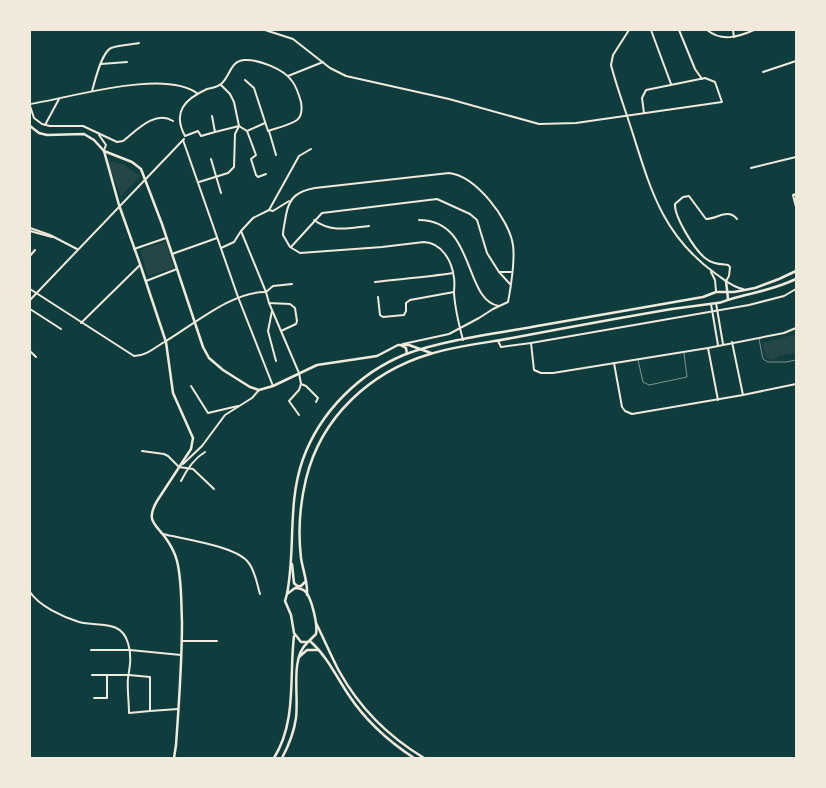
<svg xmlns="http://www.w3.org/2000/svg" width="826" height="788" viewBox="0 0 826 788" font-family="'PT Sans Narrow',sans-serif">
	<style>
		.green { fill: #244646 }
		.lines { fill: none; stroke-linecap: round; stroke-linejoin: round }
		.service { stroke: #f1e9da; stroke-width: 0.5 }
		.minor { stroke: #f1e9da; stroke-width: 2 }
		.tertiary { stroke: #f1e9da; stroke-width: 2 }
		.secondary { stroke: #f1e9da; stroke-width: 2.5 }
		.primary { stroke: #f1e9da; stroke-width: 2.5 }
	</style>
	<rect width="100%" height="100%" fill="#0f3d3e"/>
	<g class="green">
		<path d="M110,161l14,4 16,11 -19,20 -14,-33z"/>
		<path d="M166,241l8,27 -26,8 -8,-26z"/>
		<path d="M796,334v19l-19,3v3l-5,1 -6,-3 -4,-14z"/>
	</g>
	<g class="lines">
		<g class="service">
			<path d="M759,339l4,20 5,3h18l10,-2"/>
			<path d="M638,360l5,22 6,3 38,-8 -3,-24"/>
		</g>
		<g class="minor">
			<path d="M265,30l28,9 37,29 16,8 103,23 90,25 37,-1 146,-21 -7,-20 -10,-4 -59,12 -4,8 2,15"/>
			<path d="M651,30l20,54"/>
			<path d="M679,30l16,39 7,10"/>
			<path d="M707,30c15,12 31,7 47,0"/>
			<path d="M733,30l1,7"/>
			<path d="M101,64l26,-2"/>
			<path d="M763,72l33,-11"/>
			<path d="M288,76l35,-14"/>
			<path d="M92,91c3,-10 9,-38 19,-43 8,-3 19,-3 28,-5"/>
			<path d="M30,104c40,-6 135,-36 168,-10"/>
			<path d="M30,106l4,12 8,6 8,2h33l34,16 6,-1c14,-11 32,-31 50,-20"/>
			<path d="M212,116l3,16 24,-6 8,5 18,-8"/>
			<path d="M45,125l14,-26"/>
			<path d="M247,131l9,24 -5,4 5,16 2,2 8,-3"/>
			<path d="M269,131l7,24"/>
			<path d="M215,132l-14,4 -3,-5 -13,5c-13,-24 0,-37 22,-47 4,-1 11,-2 14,-5 9,-7 9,-23 23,-24 14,-1 40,9 48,21 4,5 7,14 9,21 1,6 1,14 -4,18 -7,5 -20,8 -29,11l-14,-43 -9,-8"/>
			<path d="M99,135l7,10 -2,5"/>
			<path d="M183,140l55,157 35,89"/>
			<path d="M311,149l-12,7 -30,54 -16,8 -12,13 25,61 3,11 21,1 5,4 2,13 -1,3 -15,7 18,42 2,11 5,2 12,12 -2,4"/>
			<path d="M211,159l10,34"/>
			<path d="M751,168l45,-11"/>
			<path d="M199,182l29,-9 6,-6 1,-33 4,-8 -5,-24 -4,-8 -9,-9"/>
			<path d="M796,194l-3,1 3,12"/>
			<path d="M269,210l4,1 16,-10"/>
			<path d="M314,220c17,13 35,8 55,6"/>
			<path d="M419,220c57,0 44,80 80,86"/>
			<path d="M291,247l31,-34 115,-14 33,15 7,6 10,33 12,19"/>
			<path d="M221,248l13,-6 7,-11"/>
			<path d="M134,249l32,-11"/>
			<path d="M172,254l45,-16"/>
			<path d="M30,256l5,-6"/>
			<path d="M146,281l31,-12"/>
			<path d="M726,281l3,-5 1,-9 -2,-2c-8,-1 -16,-1 -23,-7 -10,-8 -31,-41 -30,-54l8,-7 6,-1 17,23c11,0 22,-11 31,0"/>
			<path d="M375,282c26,-3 52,-5 78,-9"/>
			<path d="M510,284l-11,-12h12"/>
			<path d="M30,289l104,67c10,0 18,-6 27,-12 30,-17 70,-53 105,-52l7,-6 19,-2"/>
			<path d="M378,297l2,18 3,2 21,-2 2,-4v-8l4,-3 44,-8"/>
			<path d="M30,300l154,-161"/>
			<path d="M269,303l12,28"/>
			<path d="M716,303l7,41"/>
			<path d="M711,304l7,41"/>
			<path d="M30,309l31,20"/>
			<path d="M272,311l-4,20 8,30"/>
			<path d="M81,323l59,-58"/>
			<path d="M498,341l3,6 30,-4 218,-38 35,-9 12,-7"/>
			<path d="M732,342l11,53"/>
			<path d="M531,343l3,27 7,3h12l155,-25 76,-15 12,-5"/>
			<path d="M403,344l46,-10 30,-16 14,-9 15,-7c3,-15 7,-43 5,-57 -4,-26 -37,-69 -64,-72l-134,15c-17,3 -26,9 -29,27 -1,7 -3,14 -3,20l7,12 10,6 82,-6 42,-5c18,1 28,19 30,36 1,5 0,10 0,15 1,16 5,32 9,47"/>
			<path d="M708,348l10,52"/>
			<path d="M30,351l6,6"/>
			<path d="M614,363l8,44 3,4 7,3 111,-19 53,-11"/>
			<path d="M191,386l17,27 30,-7"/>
			<path d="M299,415l-10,-14 10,-11 2,-6"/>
			<path d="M142,451l22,3 4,2 11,11 14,2 21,20"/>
			<path d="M181,481c5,-10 14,-23 24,-29"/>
			<path d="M163,534c20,5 72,12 85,28 7,8 9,22 12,32"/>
			<path d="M30,592c9,14 33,25 49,30 19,5 42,-3 49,21 4,12 2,23 0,35 -1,11 1,24 1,35l21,-2"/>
			<path d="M182,641h35"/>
			<path d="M91,650h39l51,5"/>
			<path d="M92,675h37l21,2v34l28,-2"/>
			<path d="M94,698h13v-23"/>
		</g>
		<g class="tertiary">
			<path d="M629,30l-16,25 -2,10c6,23 14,44 21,66 19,60 31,105 84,143 9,6 16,13 27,15"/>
			<path d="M30,228l20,7 27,14"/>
			<path d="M30,231l22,6"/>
			<path d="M711,272l4,8 1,11"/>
			<path d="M183,464l19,-18 23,-31 27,-17 7,-8"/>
		</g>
		<path class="secondary" d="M104,151l15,54 21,59 26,78 7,51 20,45 -2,11 -34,52c-11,19 -3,22 8,36 5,7 10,16 12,24 5,20 4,41 5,61 0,41 -3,82 -6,123l-2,13"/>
		<g class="primary">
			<path d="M30,126l9,7 8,2 37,-1 10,6 10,11 28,11 9,7 21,55 41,123 6,11 14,12 27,17 9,3 14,-4 44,-21 60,-9 21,-11h11l22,8"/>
			<path d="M726,281l2,18"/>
			<path d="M402,346l4,2 1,6"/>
			<path d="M292,564l2,19 3,3h4l5,-5"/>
			<path d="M295,588c4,0 8,1 11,4 6,8 12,33 10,42l-8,8h-7l-7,-9 -3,-18 -6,-14 2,-7z"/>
			<path d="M287,594c9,-46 0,-90 16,-135 17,-47 56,-86 103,-105 42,-15 94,-21 137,-29 54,-9 107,-19 160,-28l13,-5h18l21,-4 24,-9 17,-8"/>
			<path d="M307,595c1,-13 -4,-24 -6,-37 -3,-25 -1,-54 5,-79 15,-62 64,-107 124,-125 26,-8 55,-11 82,-16 53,-10 106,-20 160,-29 15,-2 30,-4 45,-6 5,0 9,-3 14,-4 24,-7 42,-9 65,-20"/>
			<path d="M316,623c8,16 15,33 23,48 20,36 50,66 85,87"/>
			<path d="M310,641c17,15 26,35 38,53 17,26 40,47 66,64"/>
			<path d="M299,657l8,-7h11"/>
			<path d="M274,758c23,-37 15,-81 20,-122"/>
			<path d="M282,758c7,-13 12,-26 14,-40 3,-23 -6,-59 11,-75"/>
		</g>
	</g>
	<rect width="826" height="788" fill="none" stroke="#f1e9da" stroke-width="62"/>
</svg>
